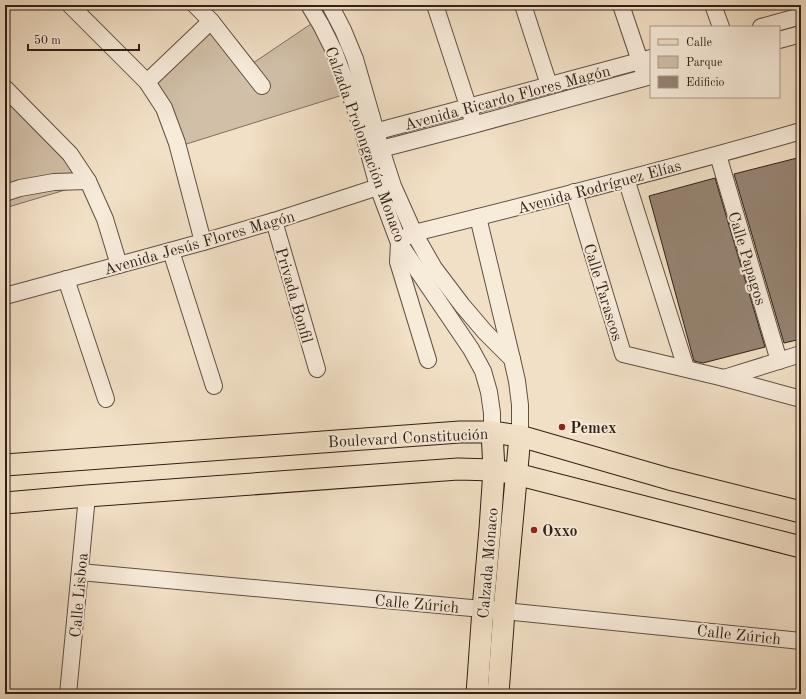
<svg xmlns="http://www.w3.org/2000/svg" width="806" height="699" viewBox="0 0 806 699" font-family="'Old Standard TT',serif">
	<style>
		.green { fill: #d1bfa8; stroke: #816f5f }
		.building { fill: #958372; stroke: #311f16 }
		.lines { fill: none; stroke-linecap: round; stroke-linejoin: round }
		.minor-casing { stroke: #614f42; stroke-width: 18 }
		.major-casing { stroke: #311f16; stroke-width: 23 }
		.minor { stroke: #f7ebda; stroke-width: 16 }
		.major { stroke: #f2e0c6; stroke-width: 21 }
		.poi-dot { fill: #8f2418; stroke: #f7ebda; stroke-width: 1.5 }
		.labels { text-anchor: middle; stroke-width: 4; stroke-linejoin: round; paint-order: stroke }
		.street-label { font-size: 16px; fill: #311f16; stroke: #f7ebda }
		.poi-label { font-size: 16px; font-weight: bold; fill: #311f16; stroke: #f7ebda; text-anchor: start }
	</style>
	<rect width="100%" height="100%" fill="#f2e0c6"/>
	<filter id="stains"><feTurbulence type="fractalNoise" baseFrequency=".005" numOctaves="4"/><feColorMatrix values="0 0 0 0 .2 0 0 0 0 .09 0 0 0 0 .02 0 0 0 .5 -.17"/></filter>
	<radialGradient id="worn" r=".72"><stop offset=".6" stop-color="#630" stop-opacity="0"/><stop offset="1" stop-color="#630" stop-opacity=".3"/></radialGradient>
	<g class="green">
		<path d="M211,11l39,54 64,-43 32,72 -166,52 -35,-70z"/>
		<path d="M18,90l77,91 -90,27v-109z"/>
	</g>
	<g class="building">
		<path d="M801,157v182l-17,4 -50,-169z"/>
		<path d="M715,178l50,169 -62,16 -9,-2 -45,-165z"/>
	</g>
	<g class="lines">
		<defs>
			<g id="minor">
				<path d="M70,5l77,77 17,26 13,35 26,99"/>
				<path d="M195,5l16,16 51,65"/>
				<path d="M309,5l12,20 13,26 14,37 16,47 14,52 21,56 72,106 12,22 6,21 3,21v19"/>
				<path d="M330,5l13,25 12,29 26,90 12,37 21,47 20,35 28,37 23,27 27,27 5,22 3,24v31"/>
				<path d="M435,5l37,113"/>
				<path d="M523,5l26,80"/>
				<path d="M621,5l22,65"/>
				<path d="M713,5l8,22"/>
				<path d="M761,27l40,-11"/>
				<path d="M779,40l22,-6"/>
				<path d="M147,82l64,-61"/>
				<path d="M5,88l65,66 18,27 17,38 14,46"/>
				<path d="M367,134l284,-76"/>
				<path d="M370,153l11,-4 92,-24 178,-49"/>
				<path d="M718,155l61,206"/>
				<path d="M626,179l60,189"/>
				<path d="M574,192l49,162 101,24 77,21"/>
				<path d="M5,193l15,-5 34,-6 34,-1"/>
				<path d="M478,217l34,142"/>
				<path d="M274,221l43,148"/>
				<path d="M171,251l43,135"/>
				<path d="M66,279l40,120"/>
				<path d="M5,296l198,-54 71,-21 104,-34 11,-1"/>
				<path d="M428,360l-30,-98 1,-19 7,-6 8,-4c129,-32 259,-65 387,-102"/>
				<path d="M724,378l77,-24"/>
				<path d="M80,572l424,39 297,30"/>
				<path d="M68,694l19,-198"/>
			</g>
			<g id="major">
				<path d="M5,465l455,-33h32l28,4 149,43 132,33"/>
				<path d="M5,503l82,-7 371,-27 36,1 22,4 285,73"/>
				<path d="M477,694l6,-85 7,-80 4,-59 -2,-38"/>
				<path d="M498,694l6,-83 16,-175"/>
			</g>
		</defs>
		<use href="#minor" class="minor-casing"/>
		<use href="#major" class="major-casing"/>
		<use href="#minor" class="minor"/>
		<use href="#major" class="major"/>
	</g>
	<g class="poi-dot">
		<circle cx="562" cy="427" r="4"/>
		<circle cx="534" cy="530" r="4"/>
	</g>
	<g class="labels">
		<g class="street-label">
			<text transform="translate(507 97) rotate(-15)" y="6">Avenida Ricardo Flores Magón</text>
			<text transform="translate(366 144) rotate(70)" y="6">Calzada Prolongación Monaco</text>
			<text transform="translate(599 186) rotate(-15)" y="6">Avenida Rodríguez Elías</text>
			<text transform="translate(199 242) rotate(-16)" y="6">Avenida Jesús Flores Magón</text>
			<text transform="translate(748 258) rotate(73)" y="6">Calle Papagos</text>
			<text transform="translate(604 292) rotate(73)" y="6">Calle Tarascos</text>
			<text transform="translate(295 295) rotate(74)" y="6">Privada Bonfil</text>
			<text transform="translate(408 437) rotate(-3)" y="6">Boulevard Constitución</text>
			<text transform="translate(487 563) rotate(-85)" y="6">Calzada Mónaco</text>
			<text transform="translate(78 595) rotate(-85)" y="6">Calle Lisboa</text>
			<text transform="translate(417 603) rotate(5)" y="6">Calle Zúrich</text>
			<text transform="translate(739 634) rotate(6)" y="6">Calle Zúrich</text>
		</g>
		<g class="poi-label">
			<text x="570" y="433">Pemex</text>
			<text x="542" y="536">Oxxo</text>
		</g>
	</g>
	<rect width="806" height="699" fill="none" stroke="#f2e0c6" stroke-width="20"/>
	<rect x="6" y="6" width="794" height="687" fill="none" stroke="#311f16" stroke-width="2"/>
	<rect x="10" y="10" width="786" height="679" fill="none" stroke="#311f16"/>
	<rect x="650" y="26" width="130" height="72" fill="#f7ebda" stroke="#a8998c"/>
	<rect x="658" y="39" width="20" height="6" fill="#f2e0c6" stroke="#a8998c"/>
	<text x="686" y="46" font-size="12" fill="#311f16">Calle</text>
	<rect x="658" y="56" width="20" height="12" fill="#d1bfa8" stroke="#a8998c"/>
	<text x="686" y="66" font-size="12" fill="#311f16">Parque</text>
	<rect x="658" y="76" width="20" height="12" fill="#958372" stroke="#a8998c"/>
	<text x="686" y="86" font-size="12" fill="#311f16">Edificio</text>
	<path d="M28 44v6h111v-6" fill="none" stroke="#311f16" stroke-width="2"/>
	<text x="34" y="44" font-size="12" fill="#311f16" stroke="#f7ebda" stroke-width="3" paint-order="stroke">50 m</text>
	<rect width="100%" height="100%" filter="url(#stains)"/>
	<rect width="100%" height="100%" fill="url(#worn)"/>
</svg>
